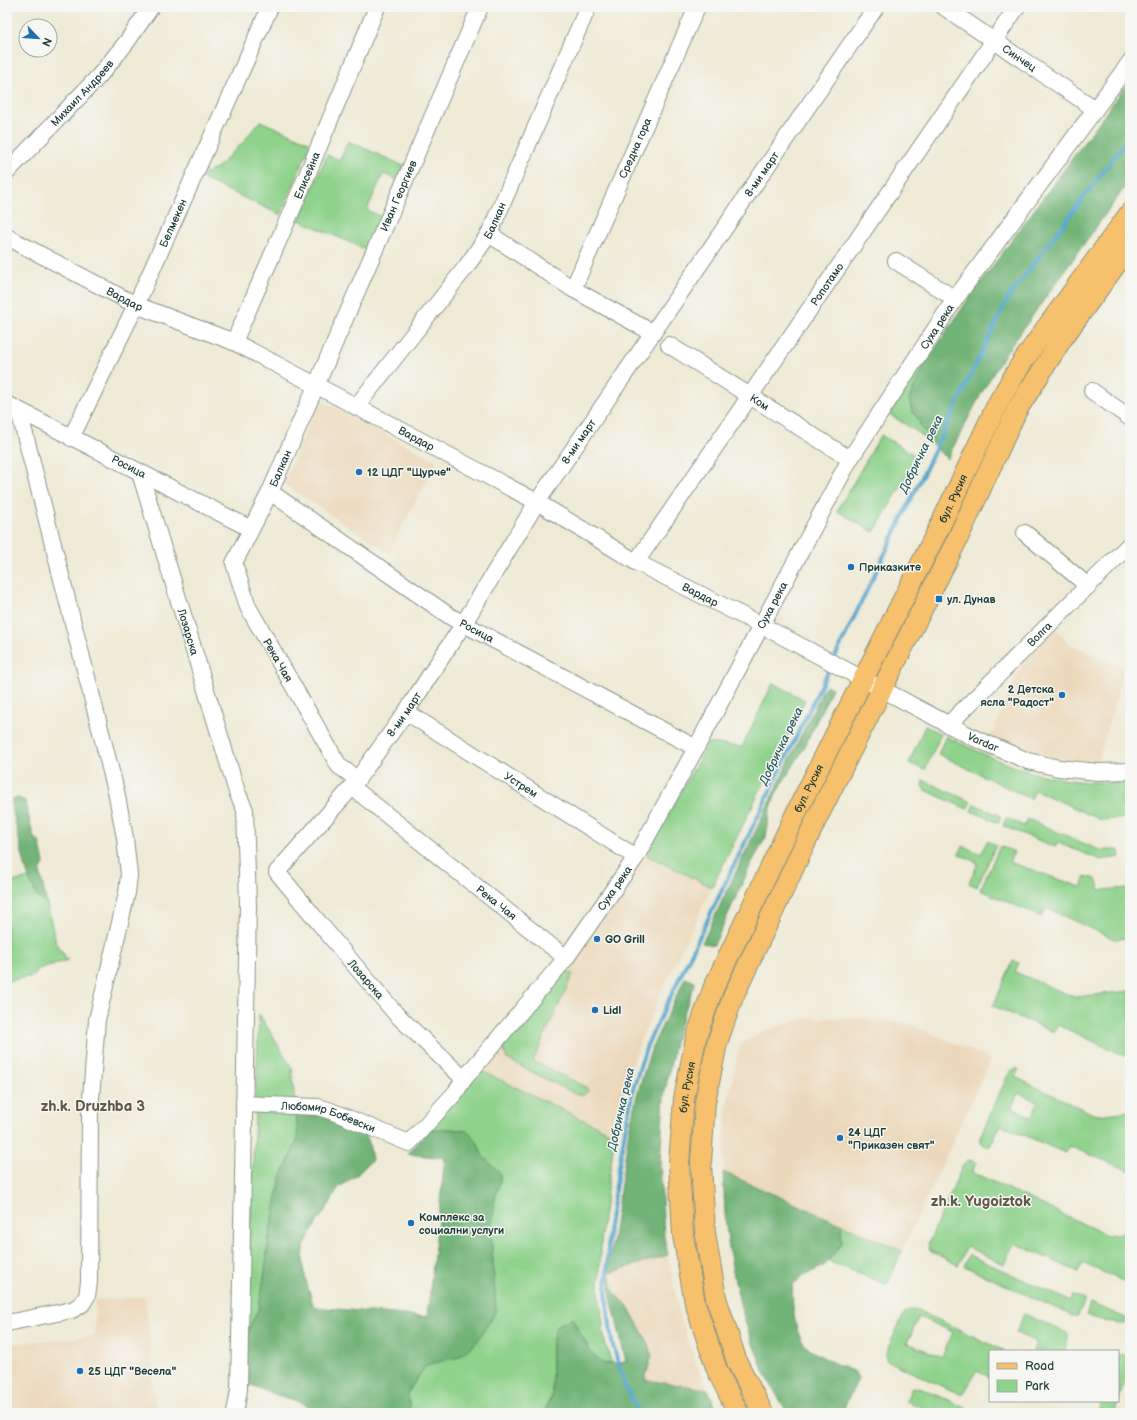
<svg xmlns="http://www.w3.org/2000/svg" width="1137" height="1420" viewBox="0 0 1137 1420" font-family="'Balsamiq Sans',sans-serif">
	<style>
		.built { fill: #ebd8ba }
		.green { fill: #8ed28b; stroke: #568860; fill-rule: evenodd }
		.forest { fill: #72b477; stroke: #487856 }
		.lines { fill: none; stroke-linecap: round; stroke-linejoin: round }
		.stream { stroke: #54a7cf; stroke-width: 4 }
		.minor-casing { stroke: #869484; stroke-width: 18 }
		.major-casing { stroke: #869484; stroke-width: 22 }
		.minor { stroke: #fff; stroke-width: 16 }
		.major { stroke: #f7c06c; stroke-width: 20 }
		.poi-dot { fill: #1f6fb2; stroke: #f6f6f2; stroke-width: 1.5 }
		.labels { text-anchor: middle; stroke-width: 3; stroke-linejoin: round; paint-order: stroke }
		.street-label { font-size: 11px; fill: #1f3d34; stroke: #f6f6f2 }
		.poi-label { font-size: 11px; font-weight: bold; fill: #1f3d34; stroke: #f6f6f2; text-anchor: start }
		.water-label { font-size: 12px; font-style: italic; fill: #2f5d62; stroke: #f6f6f2 }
		.district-label { font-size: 15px; font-weight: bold; fill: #625949; stroke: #f6f6f2 }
	</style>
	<rect width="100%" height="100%" fill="#f6f6f2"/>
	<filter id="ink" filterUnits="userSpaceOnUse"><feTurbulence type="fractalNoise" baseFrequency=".025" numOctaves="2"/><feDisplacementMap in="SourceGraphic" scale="8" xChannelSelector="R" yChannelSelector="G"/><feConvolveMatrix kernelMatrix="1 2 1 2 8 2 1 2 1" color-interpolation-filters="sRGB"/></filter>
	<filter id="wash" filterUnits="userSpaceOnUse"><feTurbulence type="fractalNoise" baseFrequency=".012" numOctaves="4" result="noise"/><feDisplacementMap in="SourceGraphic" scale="16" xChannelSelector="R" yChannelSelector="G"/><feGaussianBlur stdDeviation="0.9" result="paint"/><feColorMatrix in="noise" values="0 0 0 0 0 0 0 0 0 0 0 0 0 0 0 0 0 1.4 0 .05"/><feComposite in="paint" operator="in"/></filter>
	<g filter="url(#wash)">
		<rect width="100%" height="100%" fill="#eeead5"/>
		<g class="built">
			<path d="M320,399l116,62 -47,92 -106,-70z"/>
			<path d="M1054,626l15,18 55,23 -26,96 -38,-4 -29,-7 -40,-16 36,-83z"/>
			<path d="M646,855l66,32 -53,110 -18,42 -14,42 -12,54 -135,-65 93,-107z"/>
			<path d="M814,1018l43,1 50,4 84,36 -89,192 -179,-79 4,-67 13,-61 22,-12 21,-8z"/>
			<path d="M668,1255l8,42 9,35 12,34 11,23 -64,-9 8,-26 -3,-10 -22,-39 -12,-11 -6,-21z"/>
			<path d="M145,1297l11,116h-147l-2,-14v-55l88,-8v-36z"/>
		</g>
		<g class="green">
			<path d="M260,121l51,22 -30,72 -82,-38 19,-10 26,-26z"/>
			<path d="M348,141l56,25 -6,14 -15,-6 -16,36 15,7 -15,33 -68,-30 28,-65 13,5z"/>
			<path d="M922,368l-13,32 3,11 7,9 2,9 5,3 21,27 -25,-24 -33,-21z"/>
			<path d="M881,435l37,22 -44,75 -37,-21z"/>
			<path d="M773,683l32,17 -93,187 -66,-32 62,-112 34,4z"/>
			<path d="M925,726l16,8 -16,36 -16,-7z"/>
			<path d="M946,736c36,18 72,35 111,42 24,5 49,4 73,5v35l-29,2 -66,-30 -4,9 -93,-45z"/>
			<path d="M923,780l48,22 -4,7 -42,-19 -3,-4z"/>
			<path d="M974,804l27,12 -3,7 -27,-12z"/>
			<path d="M1006,818l18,8 4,-7 71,31h20l1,7 -19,3 -43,-17 -3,4 -52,-21z"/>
			<path d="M987,841l9,4 -19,42 -8,-4 9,-20 -19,-9 4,-8 18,8z"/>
			<path d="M1000,846l14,6 -5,10 72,25 5,-11 10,3 4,11 30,-2v50l-16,1 -68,-31 -4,9 -62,-27z"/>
			<path d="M29,878l8,19 10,7 9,40 12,16 -30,9 -4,7 -27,5v-98z"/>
			<path d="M1013,961l6,2 -4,9 59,25 56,-6v64l-5,1 -67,-31 -4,7 -61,-26z"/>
			<path d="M566,971l7,3 -40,87 53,26 2,4 -4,4h-7l-70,-36 -4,-10v-6z"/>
			<path d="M259,1014l33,54 6,71 -17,39 -12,59 -4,34 -6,37 -13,25z"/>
			<path d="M1015,1069h4l-4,8 78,37 4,1 33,-4v60l-61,-25 -4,7 -64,-28 -11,21h-4l-6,-5v-4l27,-60 4,-7zM1018,1093l20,9 -6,15 -20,-9z"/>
			<path d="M480,1070l135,65 -13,91 -3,65 6,51 7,22h-8l-14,-13 -18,-33 -20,24v52l-8,19h-134l-2,-21 18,-27 32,-8 38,-47 -5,-78 5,-39 4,-11v-9l-18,-18 -5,-13 -25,-13h-22l39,-44z"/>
			<path d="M967,1160l6,1 3,2 -4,9 135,63 23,-3v52l-48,-21 -4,9 -64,-29 -10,21 -37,-17 -9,18 -28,-14 -2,-7 36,-81z"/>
			<path d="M841,1224l61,27 -15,34 -59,-24 14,-18z"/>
			<path d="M969,1255l101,46 3,-6 12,5 -7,16h-5l-109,-50z"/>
			<path d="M1091,1303l39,17v3c-15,3 -30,-3 -44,-8z"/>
			<path d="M910,1310h7l88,41h-15v26l-14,-6 -12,23h-4l-73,-33 -2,-6 19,-42zM919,1317l34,15 -11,25 -35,-14z"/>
			<path d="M1024,1314l43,19 1,4 -3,14h-32l3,-9 -20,-9z"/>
			<path d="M1118,1354l12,2v17l-3,-1 -12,41h-17l4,-12h16z"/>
			<path d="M915,1387l7,1 54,25h-40l-30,-12 5,-12z"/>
		</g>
		<g class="forest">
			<path d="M1130,80v100l-125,174 -23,38 -35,67 -21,-27 -5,-3 -2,-9 -7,-9 -3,-11 13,-32 43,-64z"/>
			<path d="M827,686l5,2 -29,62 -28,45 -6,20 -3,22 -15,27 -37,81 -12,-2 122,-255z"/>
			<path d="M18,798l7,3 9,37 5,3 5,22 -4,9 7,32 -10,-7 -8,-19 -4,-12 -13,-59v-8z"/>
			<path d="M685,978l10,4 -18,51 -13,63 -4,67 4,74 4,18 -59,18 6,21 12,11 22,39 3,10 -7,26 63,9 10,24h-174l8,-19v-52l4,-16 16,-8 18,33 14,13 22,-2 -15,-64 -3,-26 21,-142 9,-39 14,-44z"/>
			<path d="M296,1112h12l56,17 5,14 3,17 -14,14 -20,14 -9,17 -12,17 -13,24 -1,22 5,20 6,19 113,10 18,-159 -37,-4 22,-25h22l16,2 9,11 5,13 18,18v9l-4,11 -5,39 5,79 -19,31 -19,15 -32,8 -18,27 2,21h-92c-15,-12 -27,-14 -44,-19 -10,-3 -20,-8 -30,-12l2,-49 13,-25 6,-37 4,-34 12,-59 17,-39z"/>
			<path d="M723,1172l118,52 1,19 -17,22 -20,10 -12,9c-2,16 1,50 13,62 9,9 36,21 49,26l3,7 -13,26 -1,8h-56c-39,-58 -57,-130 -63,-199 -1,-14 -1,-28 -2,-42z"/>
		</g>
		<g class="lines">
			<g class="stream">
				<path d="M834,659l174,-361 122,-162"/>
				<path d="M639,1413l-14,-27 -13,-44 -6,-50 3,-66 16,-96 8,-41 14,-44 184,-380"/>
			</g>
		</g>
	</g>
	<g filter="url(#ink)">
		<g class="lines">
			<defs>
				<g id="minor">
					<path id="s1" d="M944,7l151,102"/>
					<path id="s2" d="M7,172l92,-96 27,-33 25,-36"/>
					<path d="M489,234l84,55 80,44"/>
					<path id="s3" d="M7,237l129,68 98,37 303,160 99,60 125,63 213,113 54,23 31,7 39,4 32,-1"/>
					<path d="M896,261l59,38"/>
					<path id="s4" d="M573,289l124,-282"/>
					<path id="s5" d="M234,342l68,-155 75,-180"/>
					<path id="s6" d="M669,345l181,114"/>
					<path d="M1092,391l38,27"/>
					<path id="s7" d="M7,404l244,125"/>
					<path id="s8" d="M356,407l110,-140 23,-33 99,-227"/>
					<path id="s9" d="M71,438l65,-133 134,-298"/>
					<path id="s10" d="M140,473l97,319 8,18 3,95 -9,485 -4,23"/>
					<path id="s11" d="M270,492l181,125 245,131"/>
					<path d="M1025,533l63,53"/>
					<path id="s12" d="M636,562l381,-555"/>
					<path id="s13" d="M406,712l230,145"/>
					<path id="s14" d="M948,725l182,-181"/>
					<path id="s15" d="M357,779l-18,-13 -91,-159 -14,-44 36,-71 210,-485"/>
					<path id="s16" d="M352,787l214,171"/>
					<path id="s17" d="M464,1079l-68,-65 -56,-66 -63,-76 75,-85 54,-75 58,-89 73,-121 339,-495"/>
					<path id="s18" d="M244,1104l74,3 13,4 78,32 46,-50 9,-14 102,-121 70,-101 60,-109 154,-289 105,-160 175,-237"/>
					<path d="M7,1323l65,-13 10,-6 5,-8 2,-14 1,-171 7,-91 30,-127 2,-18 -4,-37 -9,-47 -97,-380"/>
				</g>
				<g id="major">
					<path id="s19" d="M738,1413l-21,-43 -22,-67 -12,-68 -4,-72 5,-64 12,-61 17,-49 86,-182 139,-277 61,-129 22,-37 26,-37 83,-114"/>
					<path d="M763,1413l-26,-51 -21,-64 -11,-65 -4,-70 4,-61 12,-59 16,-46 85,-181 139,-276 60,-130 45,-71 68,-94"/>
				</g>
			</defs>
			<use href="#minor" class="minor-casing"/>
			<use href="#major" class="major-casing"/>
			<use href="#minor" class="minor"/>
			<use href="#major" class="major"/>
		</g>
	</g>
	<g class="poi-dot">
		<circle cx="359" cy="472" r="4"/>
		<circle cx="851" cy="567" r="4"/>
		<rect x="935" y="595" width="8" height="8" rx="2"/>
		<circle cx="1062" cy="695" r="4"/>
		<circle cx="597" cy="939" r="4"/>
		<circle cx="595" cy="1010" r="4"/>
		<circle cx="840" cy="1138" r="4"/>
		<circle cx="411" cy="1223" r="4"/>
		<circle cx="80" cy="1371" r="4"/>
	</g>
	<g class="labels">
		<g class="street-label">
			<text dy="4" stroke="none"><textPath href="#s1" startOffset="91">Синчец</textPath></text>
			<text dy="4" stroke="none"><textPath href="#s2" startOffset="109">Михаил Андреев</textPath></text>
			<text dy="4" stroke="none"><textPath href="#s4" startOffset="154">Средна гора</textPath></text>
			<text dy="4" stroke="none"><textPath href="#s17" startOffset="1130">8-ми март</textPath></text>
			<text dy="4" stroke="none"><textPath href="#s5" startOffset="182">Елисейна</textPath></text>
			<text dy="4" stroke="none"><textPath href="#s15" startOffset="654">Иван Георгиев</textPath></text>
			<text dy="4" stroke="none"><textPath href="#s8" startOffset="233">Балкан</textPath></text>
			<text dy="4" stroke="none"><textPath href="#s9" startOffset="238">Белмекен</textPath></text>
			<text dy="4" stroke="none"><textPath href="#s12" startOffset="337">Ропотамо</textPath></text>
			<text dy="4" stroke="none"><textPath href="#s3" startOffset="133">Вардар</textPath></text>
			<text dy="4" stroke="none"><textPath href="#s18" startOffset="1148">Суха река</textPath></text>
			<text dy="4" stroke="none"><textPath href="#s6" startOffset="107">Ком</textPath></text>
			<text dy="4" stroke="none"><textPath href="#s3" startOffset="457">Вардар</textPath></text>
			<text dy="4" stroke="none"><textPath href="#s17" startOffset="806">8-ми март</textPath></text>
			<text dy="4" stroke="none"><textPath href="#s7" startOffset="137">Росица</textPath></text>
			<text dy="4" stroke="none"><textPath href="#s15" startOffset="357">Балкан</textPath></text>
			<text dy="4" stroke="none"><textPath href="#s19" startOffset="984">бул. Русия</textPath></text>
			<text dy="4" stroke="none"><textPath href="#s3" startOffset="781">Вардар</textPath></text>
			<text dy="4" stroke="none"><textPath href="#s18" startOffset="824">Суха река</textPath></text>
			<text dy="4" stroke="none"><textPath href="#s11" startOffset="249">Росица</textPath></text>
			<text dy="4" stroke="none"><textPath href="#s10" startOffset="166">Лозарска</textPath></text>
			<text dy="4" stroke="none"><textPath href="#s14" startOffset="129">Волга</textPath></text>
			<text transform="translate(278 660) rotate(60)" y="4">Река Чая</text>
			<text dy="4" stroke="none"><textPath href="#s17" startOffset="482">8-ми март</textPath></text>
			<text dy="4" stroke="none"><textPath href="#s3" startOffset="1100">Vardar</textPath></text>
			<text dy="4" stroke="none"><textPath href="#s13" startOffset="136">Устрем</textPath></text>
			<text dy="4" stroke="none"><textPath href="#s19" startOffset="660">бул. Русия</textPath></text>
			<text dy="4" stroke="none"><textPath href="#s18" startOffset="500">Суха река</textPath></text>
			<text dy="4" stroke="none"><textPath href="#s16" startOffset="185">Река Чая</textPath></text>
			<text transform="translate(366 979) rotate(49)" y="4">Лозарска</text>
			<text dy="4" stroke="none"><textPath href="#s19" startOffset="336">бул. Русия</textPath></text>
			<text dy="4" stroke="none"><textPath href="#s18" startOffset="86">Любомир Бобевски</textPath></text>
		</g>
		<g class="poi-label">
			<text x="367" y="476">12 ЦДГ "Щурче"</text>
			<text x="859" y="571">Приказките</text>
			<text x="947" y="603">ул. Дунав</text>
			<text x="1054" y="693" text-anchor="end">2 Детска<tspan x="1054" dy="13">ясла "Радост"</tspan></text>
			<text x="605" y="943">GO Grill</text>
			<text x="603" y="1014">Lidl</text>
			<text x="848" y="1136">24 ЦДГ<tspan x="848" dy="13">"Приказен свят"</tspan></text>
			<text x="419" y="1221">Комплекс за<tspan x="419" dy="13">социални услуги</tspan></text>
			<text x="88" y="1375">25 ЦДГ "Весела"</text>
		</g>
		<g class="water-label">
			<text transform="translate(921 454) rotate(-64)" y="4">Добричка река</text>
			<text transform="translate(781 746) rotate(-64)" y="4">Добричка река</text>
			<text transform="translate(621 1109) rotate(-77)" y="4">Добричка река</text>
		</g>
		<g class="district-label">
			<text x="93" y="1111">zh.k. Druzhba 3</text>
			<text x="981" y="1206">zh.k. Yugoiztok</text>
		</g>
	</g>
	<rect width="1137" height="1420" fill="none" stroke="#f6f6f2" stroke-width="24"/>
	<rect x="989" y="1350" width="130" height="52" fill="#f6f6f2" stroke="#a0aca6"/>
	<rect x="997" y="1363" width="20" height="6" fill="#f7c06c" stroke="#a0aca6"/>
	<text x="1025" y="1370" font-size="12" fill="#1f3d34">Road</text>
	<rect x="997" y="1380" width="20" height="12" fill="#8ed28b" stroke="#a0aca6"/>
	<text x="1025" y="1390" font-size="12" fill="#1f3d34">Park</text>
	<g transform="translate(38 38) rotate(115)"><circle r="19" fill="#f6f6f2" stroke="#a0aca6"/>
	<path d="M0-3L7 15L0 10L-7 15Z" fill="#1f6fb2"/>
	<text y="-6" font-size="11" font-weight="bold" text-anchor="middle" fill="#1f3d34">N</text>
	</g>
</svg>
